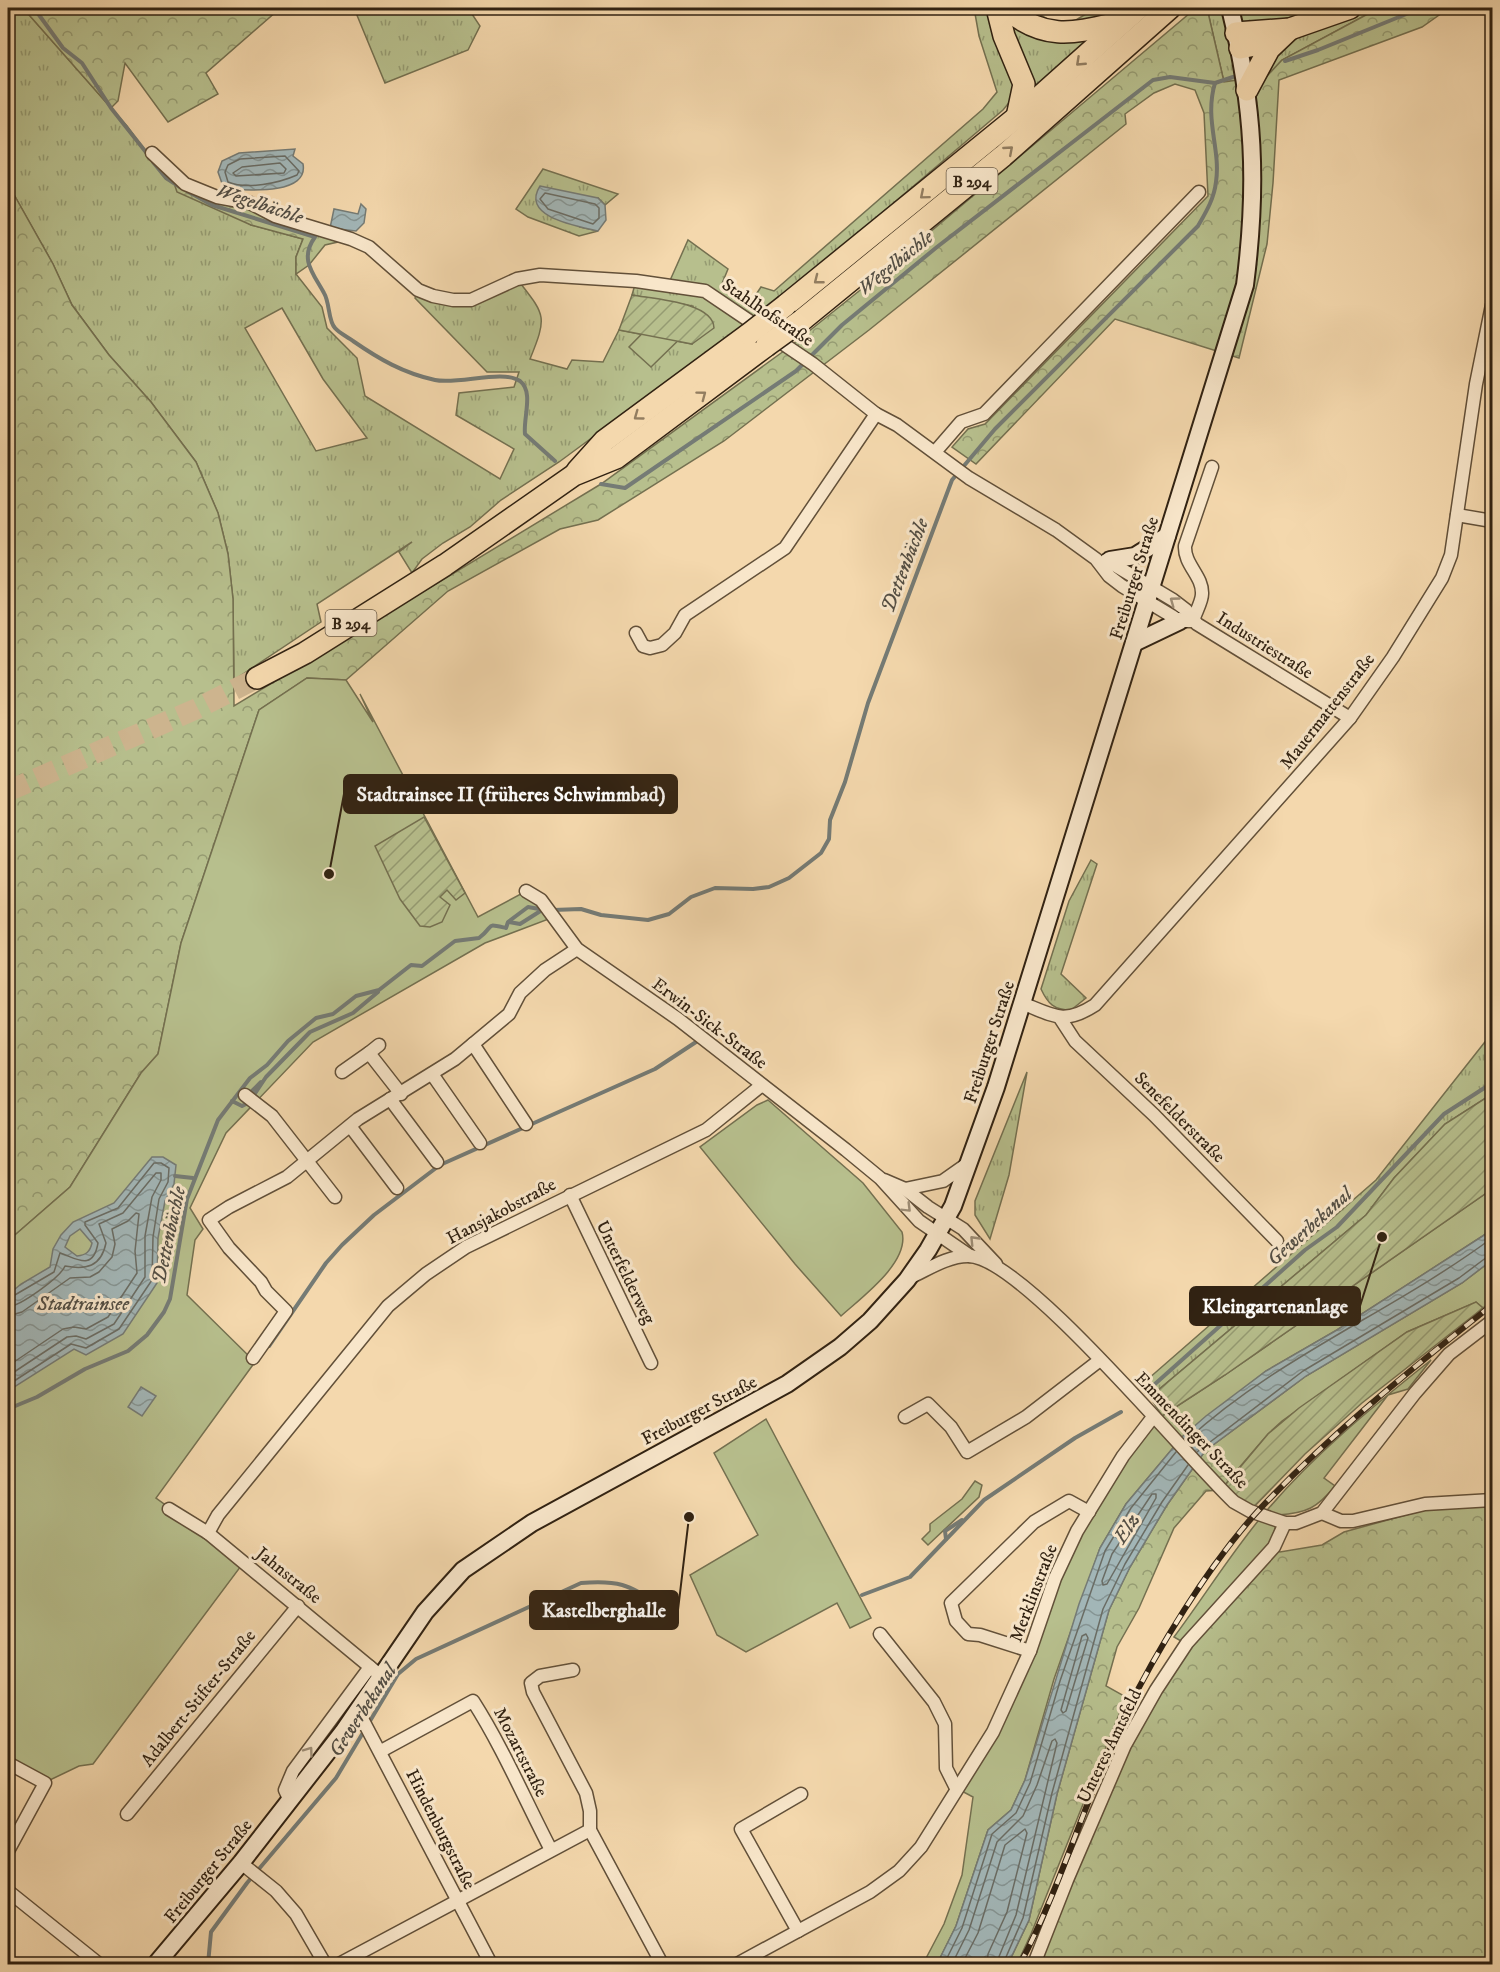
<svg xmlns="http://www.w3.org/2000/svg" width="1500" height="1972" viewBox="0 0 1500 1972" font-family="'IM FELL DW Pica',serif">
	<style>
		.grass { fill: url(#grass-tufts); stroke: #747050; stroke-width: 1.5; fill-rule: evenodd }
		.forest { fill: url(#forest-crowns); stroke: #747050; stroke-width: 1.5 }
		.park { fill: #b7bf8d; stroke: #747050; stroke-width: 1.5 }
		.garden { fill: url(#garden-furrows); stroke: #747050; stroke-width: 1.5 }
		.water { fill: url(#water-waves); stroke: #757b75; stroke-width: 1.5; fill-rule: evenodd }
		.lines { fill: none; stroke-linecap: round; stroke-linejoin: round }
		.shore { stroke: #6a6c64; stroke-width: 1.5 }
		.stream { stroke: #757b75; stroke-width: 4 }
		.highway-tunnel { stroke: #cdb48e; stroke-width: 21; stroke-dasharray: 21 10; stroke-linecap: butt }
		.street-casing { stroke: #625039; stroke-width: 15 }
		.secondary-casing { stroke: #312212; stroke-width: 20 }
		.highway-casing { stroke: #312212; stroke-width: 24 }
		.street { stroke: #f8e6ca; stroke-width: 12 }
		.secondary { stroke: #f8e6ca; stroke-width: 16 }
		.highway { stroke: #f4d8ad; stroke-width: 21 }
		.rail-casing { stroke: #312212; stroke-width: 6 }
		.rail { stroke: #f8e6ca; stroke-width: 4; stroke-dasharray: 11; stroke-linecap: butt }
		.highway-bridge-casing { stroke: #312212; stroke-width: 24; stroke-linecap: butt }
		.highway-bridge { stroke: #f4d8ad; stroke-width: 21 }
		.oneway { stroke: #927d60 }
		.oneway2 { stroke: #9e8e77 }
		.labels { text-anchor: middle; stroke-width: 6; stroke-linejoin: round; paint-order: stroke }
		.shield { fill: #f8e6ca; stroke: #6d5d49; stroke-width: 1.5 }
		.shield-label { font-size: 16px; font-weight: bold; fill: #312212 }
		.street-label { font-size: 18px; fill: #312212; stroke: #f8e6ca }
		.water-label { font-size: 20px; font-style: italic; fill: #534e44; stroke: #f8e6ca }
		.leader { fill: none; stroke: #312212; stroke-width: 2 }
		.callout-dot { fill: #312212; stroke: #f8e6ca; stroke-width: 2 }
		.callout { fill: #312212; stroke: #312212; stroke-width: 2 }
		.callout-label { font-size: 20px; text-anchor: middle; font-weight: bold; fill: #fff }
	</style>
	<defs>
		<pattern id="grass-tufts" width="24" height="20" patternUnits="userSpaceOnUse" patternTransform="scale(1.5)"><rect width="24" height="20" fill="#b7bf8d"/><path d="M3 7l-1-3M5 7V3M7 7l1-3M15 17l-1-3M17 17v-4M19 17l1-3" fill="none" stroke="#959b72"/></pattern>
		<pattern id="forest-crowns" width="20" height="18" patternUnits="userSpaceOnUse" patternTransform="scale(1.5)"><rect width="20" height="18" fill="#b7bf8d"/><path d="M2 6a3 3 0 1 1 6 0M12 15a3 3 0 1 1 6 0" fill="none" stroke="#959b72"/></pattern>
		<pattern id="garden-furrows" width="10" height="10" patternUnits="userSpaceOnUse" patternTransform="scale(1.5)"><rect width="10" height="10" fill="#b7bf8d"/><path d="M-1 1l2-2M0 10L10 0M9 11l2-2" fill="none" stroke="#959b72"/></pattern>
		<pattern id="water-waves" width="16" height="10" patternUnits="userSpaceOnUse" patternTransform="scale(1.5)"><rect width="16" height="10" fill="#a2b6b7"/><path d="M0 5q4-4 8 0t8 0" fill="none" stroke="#859493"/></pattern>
	</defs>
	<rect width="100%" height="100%" fill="#f4d8ad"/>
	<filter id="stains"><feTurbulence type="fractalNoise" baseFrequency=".00333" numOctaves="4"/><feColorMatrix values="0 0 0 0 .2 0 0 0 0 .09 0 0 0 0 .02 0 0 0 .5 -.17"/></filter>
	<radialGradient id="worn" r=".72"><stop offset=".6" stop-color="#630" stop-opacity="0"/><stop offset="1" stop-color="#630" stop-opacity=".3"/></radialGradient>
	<g class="grass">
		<path d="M8,8h15l104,118 19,26 105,73 52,14 -7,18v17l26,33 5,21 30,30 8,38 135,83 14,-30 -58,-34 3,-22 55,-6 5,-15h-32l-72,-74 3,-8 35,10 64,-21c28,36 31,36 13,80l37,10 5,-9 31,2 16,-32 73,14 1,-38 -61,-11 4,-14 32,4 20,-45 40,29 -7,17 30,16 10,-15 13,4 209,-182 14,-17 -18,-56 -5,-28h54l23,13 14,1 11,-2 20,-12h20l-11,10 -14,20 -58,52 -21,9 -9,11 -220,187 -224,165 -58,38 -31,27 -27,16 -21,16 -10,14 -13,-21 13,-10 -95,62 4,18 -87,58 -1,-81 -5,-45 -10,-41 -22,-51 -45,-60 -42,-47 -37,-50 -19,-41 -45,-80zM282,308l41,71 44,59 -51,13 -71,-123z"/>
		<path d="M354,8h114l12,18 -12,24 -83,33z"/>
		<path d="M1207,8h172l-97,52 -15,16 -43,6z"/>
		<path d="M543,169l75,25 -13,11 -7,-7 -18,29 18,4 -19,5 -51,-19 -12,-8z"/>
		<path d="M1091,860l6,4 -36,110 25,24 -15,12c-17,0 -23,-6 -30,-21l28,-88z"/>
		<path d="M1492,1033v61l-47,30 -51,54 -28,37 -216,182 -10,-11 236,-206z"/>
		<path d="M1027,1072l-18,103 -19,64 -15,-24v-14z"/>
	</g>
	<g class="forest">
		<path d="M23,8h253l1,3 -71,62 12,21 -50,28 -43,-59 -7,38 -7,7z"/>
		<path d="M1196,8h11l17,74 43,-6 15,-16 97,-52h70l-27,19 -143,53 -6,103 -6,61 -28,114 -124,-39 -139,145 -24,-17 16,-18 17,-5 223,-228 -4,-83 -9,-23 -20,-6 -21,9 -29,21 1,10 -257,206 -145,111 -126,79 -38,9 -112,62 -102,89 -39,-2 -48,32 -78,233 -23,111 -17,19 -71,114 -62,54v-1057l45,80 19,41 37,50 42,47 45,60 22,51 10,41 5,45 1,107 367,-222 187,-136 91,-73z"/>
		<path d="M178,180l173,59 -26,6 -16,20 -13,9v-17l7,-18 -52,-14 -74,-33 -3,-9z"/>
		<path d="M1205,1451l27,25 -11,14 -15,1 -32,37 -35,80 -22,39 -11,39 20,11 -95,237 -14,30h-9l21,-44 28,-126 52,-184 21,-43 37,-62z"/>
		<path d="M1492,1505v459h-458l91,-219 62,-102 87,-96 6,5 42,-7 22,-13 91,-25z"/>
	</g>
	<g class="park">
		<path d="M671,304l23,21 -43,42 -22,-20z"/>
		<path d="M307,678l39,2 27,42 -13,-28 118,223 54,-29 22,29 -69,26 -172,99 -87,91 -36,75 13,21 -8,11 -8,55 68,67 -99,136 88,64 -151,202 -14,2 -29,14 -42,-21v-518l62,-54 71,-114 17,-19 23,-111 78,-233z"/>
		<path d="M768,1100l95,83 39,49c8,30 -40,65 -61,84l-46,-52 -95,-117 57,-42z"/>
		<path d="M1492,1189v41l-155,100 -71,41 -83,65 -57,68 -26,44 -46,131 -29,101 -14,30 -23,20 -32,96 -19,38h-14l21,-40 18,-49 11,-78 -17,-9 37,-56 62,-154 68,-123 39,-39 63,-41z"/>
		<path d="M1492,1260v40l-9,8 -7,-6 -69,30 -125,89 -14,13 -36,42 -27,-25 101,-75 156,-93z"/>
		<path d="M1431,1360l-23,29 -20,6 -64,83 11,8c-18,22 -28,27 -57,29l-6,27 -91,99 -7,-4c30,-40 57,-84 89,-122 49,-59 109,-108 168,-155z"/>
		<path d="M766,1419l105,199 -21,10 -13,-25 -91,49 -29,-17 -27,-60 68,-40 -44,-82z"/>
		<path d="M975,1481l7,4 -3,12 -51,48 -6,-6 8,-8v-7l32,-25z"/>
	</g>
	<g class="garden">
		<path d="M632,295c21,4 81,7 82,33l-22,16 -73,-14z"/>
		<path d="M424,817l41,76 -9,7 -9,-10 -7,7 10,8 -8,17 -12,5 -10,-1 -20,-27 -25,-53z"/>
		<path d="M1492,1094v95l-267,186 -63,41 -12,-19 216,-182 28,-37 51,-54z"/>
		<path d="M1476,1302l7,6 -121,95 -57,51 -55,57 -29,-21 47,-56 31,-26 108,-76z"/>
	</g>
	<g class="water">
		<path d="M295,149l-2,7 10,8c6,32 -58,26 -79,25l-6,-17 4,-11 17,-8z"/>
		<path d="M540,186l58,12 7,7 1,15 -8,11c-21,-5 -78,-14 -58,-45z"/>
		<path d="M361,204l5,5 -2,14 -8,8 -26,-3 4,-19 24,5z"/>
		<path d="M152,1157h11l13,8 -2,19 -9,17 -7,37 -1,45 -34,51 -37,21 -12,-6 -66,42v-96l13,-11 29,-17 3,-18 8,-14 12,-13 41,-19zM80,1229l12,14c-2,9 -6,12 -15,13l-12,-9 5,-11z"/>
		<path d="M1492,1230v30l-30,23 -156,93 -101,75 -38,54 -37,62 -21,43 -52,184 -28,126 -21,44h-71l19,-38 32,-96 23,-20 14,-30 54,-176 21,-56 26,-44 57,-68 23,-20 60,-45 71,-41z"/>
		<path d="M141,1387l15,9 -14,20 -14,-9z"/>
	</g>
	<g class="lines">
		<g class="shore">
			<path d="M285,156l14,15 -2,4c-18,8 -50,15 -69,7l-3,-10 3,-7 12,-6z"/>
			<path d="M280,163l6,6 -2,4 -48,3 -3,-3 9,-6z"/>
			<path d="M545,193l50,11 4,4v10l-6,6 -45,-15 -8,-10z"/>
			<path d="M8,1299l46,-27 6,-19c16,5 33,19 38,-10l-13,-18v-3l33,-14 36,-45h7l8,5 -1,14 -9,17 -6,38 -1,43 -33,49 -33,19 -15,-4 -63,41"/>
			<path d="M8,1307c12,-1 52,-29 57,-41 21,4 36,1 41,-23l-7,-19 24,-11 33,-40h5v7l-9,17 -7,39v41l-31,47 -28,15 -10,-3 -9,1 -59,39"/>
			<path d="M8,1316l14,-4 48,-34 20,-1 9,-5 13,-15 3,-13 -3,-15 16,-8 8,-8 3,1 -4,37 2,22 -29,44 -22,12 -12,-2 -11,2 -55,37"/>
			<path d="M1186,1441c91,-84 208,-130 306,-203"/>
			<path d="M1197,1452l106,-81 156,-93 28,-21 5,-2"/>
			<path d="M1152,1494h4v4l-49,86 -4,1 -1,-4 10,-27z"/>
			<path d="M1086,1634l2,4 -22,73 -3,2 -2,-3 21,-74z"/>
			<path d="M944,1964l18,-36 30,-94 24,-21 14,-30 30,-102 45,-130 26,-43 45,-56"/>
			<path d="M952,1964l17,-34 28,-88 26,-26 14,-31 15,-44 3,-2 2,4 -41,172 -20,49"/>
			<path d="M962,1964l16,-31 27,-88 20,-16 2,4 -20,79 -19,42 -1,10"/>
			<path d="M1003,1964l20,-46 29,-125 51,-184 22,-45 37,-62 26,-37"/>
		</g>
		<g class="stream">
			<path d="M34,8l29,40 19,15 29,45 38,48"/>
			<path d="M1285,61l33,-11 103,-42"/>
			<path d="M1215,83l18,-6"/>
			<path d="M153,162l13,16 14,9"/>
			<path d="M187,191l25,14 103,32c-16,22 -2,36 9,56 6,10 4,28 11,35 4,5 13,9 18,13 26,18 50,32 82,39 23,5 68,-11 85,1 14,11 3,37 5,53l30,27"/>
			<path d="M601,484l24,4 171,-117 46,-46 95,-78 216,-167 17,-3 45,6"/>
			<path d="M553,910l28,-1 20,6 47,5 21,-6 22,-17 24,-9 38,1 16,-2 20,-9 32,-25 8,-14 1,-19 15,-38 23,-79 84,-223 43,-51 203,-203c8,-14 16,-27 18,-44 5,-33 -12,-62 -1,-99"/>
			<path d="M509,922l11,2 22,-14"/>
			<path d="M251,1092l10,-10"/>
			<path d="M254,1095l12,-18 44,-45 43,-19 25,-21"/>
			<path d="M232,1101l10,5 4,-2"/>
			<path d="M175,1176l18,2"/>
			<path d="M269,1346l57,-83 16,-18 32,-30 66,-50 215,-96 41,-27"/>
			<path d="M1146,1392l159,-142 32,-23 107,-113 48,-31"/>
			<path d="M8,1409l29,-12 48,-28 43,-18 19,-16 17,-23 6,-13 17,-100 31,-79 32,-42 17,-13 21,-24 28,-23 17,-4 23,-18 23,-6 32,-25 11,1 33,-25 24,-3c17,-13 5,-15 27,-10l2,-6 20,-15 17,3"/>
			<path d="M946,1539l-1,-8 17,-11"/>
			<path d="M862,1595l48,-18 74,-77 91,-62 46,-26"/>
			<path d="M208,1964l3,-32 36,-49 89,-105 62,-104 18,-15 165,-76c36,-3 48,1 78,22"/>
		</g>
		<path class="highway-tunnel" d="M8,791l188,-82 61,-31"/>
		<defs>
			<g id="street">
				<path d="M152,153l33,31 32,13 33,6 25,13 76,23 18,8 49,43 15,6 20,4h18l46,-21 23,-4 96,6 69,10 108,73 63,50 21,11 72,53 87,52 40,29 13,17 13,10 58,35h13"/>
				<path d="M935,452l26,-30 23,-8 215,-222"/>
				<path d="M1457,515l35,6"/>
				<path d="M1106,560l67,40 13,10 11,14 153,94"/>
				<path d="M1193,621c2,-8 9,-19 9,-27 1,-18 -18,-29 -17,-48l27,-79"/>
				<path d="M636,633l7,13 7,2 12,-3 13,-12 10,-18 100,-67 91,-134"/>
				<path d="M526,891l15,9 36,49 101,70 168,131 34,28 39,43 51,35"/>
				<path d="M1022,1003c32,13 42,22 73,2l255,-287 43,-61 49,-79 9,-23 25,-171 16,-79"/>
				<path d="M1060,1018l15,23 79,74 123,126"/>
				<path d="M473,1044l53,80"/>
				<path d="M379,1045l-10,8 32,41"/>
				<path d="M342,1072l27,-19"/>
				<path d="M432,1074l48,69"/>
				<path d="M245,1095l27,21 63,81"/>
				<path d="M390,1099l47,63"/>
				<path d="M350,1126l47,62"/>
				<path d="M884,1180l21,9 23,18 35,22 33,35"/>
				<path d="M905,1189l38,-8 27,-19"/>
				<path d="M570,1195l81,168"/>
				<path d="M909,1278c18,-8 38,-22 59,-22 53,-1 219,202 266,246l16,9 35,12h11l26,-10 93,-120 34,-39 43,-33"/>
				<path d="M253,1358l33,-47 -20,-20 -5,-9 -32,-34 -20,-28 20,-13 58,-30 71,-58 97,-60 54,-45 11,-21 25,-23 32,-21"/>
				<path d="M905,1417l23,-13 23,23 16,25 59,-35 74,-57"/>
				<path d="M169,1509l39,24 173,143"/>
				<path d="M1322,1513l19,8h12l72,-17 67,-4"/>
				<path d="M208,1533l10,-18 170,-209 38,-32 40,-27 240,-117 56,-45"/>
				<path d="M880,1634l54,68 11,22 1,44 10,20"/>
				<path d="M1030,1651l-50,-16 -12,-1 -12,-13 -5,-18 83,-81 35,-21 20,11"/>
				<path d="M573,1670l-33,6 -9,7 2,9 53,101 4,18v19l72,134"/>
				<path d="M358,1711l133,253"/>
				<path d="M381,1751l92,-50c30,47 52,99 78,149"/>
				<path d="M8,1763l37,20 -37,68"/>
				<path d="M290,1801l-5,-11 8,-19 77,-104"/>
				<path d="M127,1814l171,-208"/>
				<path d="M241,1863l35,28 20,23 29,50"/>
				<path d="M8,1891l91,73"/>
				<path d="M798,1931l-57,-102 60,-35"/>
				<path d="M339,1964l251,-134"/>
				<path d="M737,1964l133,-72 29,-21 22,-24 72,-115 37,-81 25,-73 22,-47 46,-75 30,-39"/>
				<path d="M1034,1964l33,-84 58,-135 31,-55 31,-47 87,-96 11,-24"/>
			</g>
			<g id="secondary">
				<path d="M1110,560l25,-4 32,-20"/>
				<path d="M1134,643l46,-22"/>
				<path d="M156,1964l85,-101 102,-131 82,-120 38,-42 69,-47 255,-139 53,-37 30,-26 37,-41 21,-30 25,-44 43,-119 249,-802c13,-101 9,-179 -15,-277"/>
			</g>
			<g id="highway">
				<path d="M997,8l7,28 20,48 -7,33"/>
				<path d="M1005,8c41,34 69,25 117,14"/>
				<path d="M1236,33l54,-4 60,-21"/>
				<path d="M1240,48l35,-7"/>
				<path d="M1247,90l22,-41 21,-20"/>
				<path d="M786,305l231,-188 122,-109"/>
				<path d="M802,320l201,-164 167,-148"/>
				<path d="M577,471l27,-30 145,-107"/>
				<path d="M257,678l48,-25 140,-88 129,-90 42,-17 150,-112"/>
			</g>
		</defs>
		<use href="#street" class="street-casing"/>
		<use href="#secondary" class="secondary-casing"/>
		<use href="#highway" class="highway-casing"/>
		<use href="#street" class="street"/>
		<use href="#secondary" class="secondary"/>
		<use href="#highway" class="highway"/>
		<defs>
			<path id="rail" d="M1020,1964c42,-79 65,-165 104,-247 32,-66 84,-151 133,-205 72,-77 153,-142 235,-207"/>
		</defs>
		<use href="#rail" class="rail-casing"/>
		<use href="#rail" class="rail"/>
		<defs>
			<g id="highway-bridge">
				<path d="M749,334l37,-29"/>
				<path d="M766,346l36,-26"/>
			</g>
		</defs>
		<use href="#highway-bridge" class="highway-bridge-casing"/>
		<use href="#highway-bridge" class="highway-bridge"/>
	</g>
	<defs><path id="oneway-chevron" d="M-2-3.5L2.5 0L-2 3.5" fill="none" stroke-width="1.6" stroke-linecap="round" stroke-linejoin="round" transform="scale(1.5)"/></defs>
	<g class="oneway">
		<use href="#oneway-chevron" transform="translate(1080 62) rotate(137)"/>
		<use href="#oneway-chevron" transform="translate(1009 150) rotate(-41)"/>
		<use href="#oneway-chevron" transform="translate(924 195) rotate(140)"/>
		<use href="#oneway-chevron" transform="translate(818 280) rotate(142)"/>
		<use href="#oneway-chevron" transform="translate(702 395) rotate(-37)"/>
		<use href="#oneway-chevron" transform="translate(638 416) rotate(144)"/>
	</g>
	<g class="oneway2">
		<use href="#oneway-chevron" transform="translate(1174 601) rotate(-144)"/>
		<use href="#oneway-chevron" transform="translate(907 1208) rotate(45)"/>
		<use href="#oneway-chevron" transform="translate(974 1240) rotate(-134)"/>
		<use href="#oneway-chevron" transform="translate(309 1751) rotate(-54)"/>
	</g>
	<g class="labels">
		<g class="shield">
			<rect x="946.5" y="168" width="51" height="26" rx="4.5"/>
			<rect x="325.5" y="610" width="51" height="26" rx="4.5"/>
		</g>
		<g class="shield-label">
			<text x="972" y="187">B 294</text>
			<text x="351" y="629">B 294</text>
		</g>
		<g class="street-label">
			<text transform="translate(768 312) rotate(34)" y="6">Stahlhofstraße</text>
			<text transform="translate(1134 578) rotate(-73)" y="6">Freiburger Straße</text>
			<text transform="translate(1265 645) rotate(32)" y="6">Industriestraße</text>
			<text transform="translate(1327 711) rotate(-52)" y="6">Mauermattenstraße</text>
			<text transform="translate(710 1023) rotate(37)" y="6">Erwin-Sick-Straße</text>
			<text transform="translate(989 1042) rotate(-72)" y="6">Freiburger Straße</text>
			<text transform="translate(1180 1117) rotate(45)" y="6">Senefelderstraße</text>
			<text transform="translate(501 1211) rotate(-28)" y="6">Hansjakobstraße</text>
			<text transform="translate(626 1272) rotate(64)" y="6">Unterfelderweg</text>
			<text transform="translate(699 1410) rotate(-28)" y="6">Freiburger Straße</text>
			<text transform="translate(1192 1430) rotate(46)" y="6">Emmendinger Straße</text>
			<text transform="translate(289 1575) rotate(39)" y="6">Jahnstraße</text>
			<text transform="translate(1033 1593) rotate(-69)" y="6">Merklinstraße</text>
			<text transform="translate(198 1698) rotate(-51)" y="6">Adalbert-Stifter-Straße</text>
			<text transform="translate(1109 1746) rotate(-64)" y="6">Unteres Amtsfeld</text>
			<text transform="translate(521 1752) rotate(63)" y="6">Mozartstraße</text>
			<text transform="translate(441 1829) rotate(63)" y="6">Hindenburgstraße</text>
			<text transform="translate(208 1871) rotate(-51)" y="6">Freiburger Straße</text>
		</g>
		<g class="water-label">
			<text transform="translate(260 203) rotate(18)" y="7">Wegelbächle</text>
			<text transform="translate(895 262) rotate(-39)" y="7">Wegelbächle</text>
			<text transform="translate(904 565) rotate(-69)" y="7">Dettenbächle</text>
			<text transform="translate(1309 1226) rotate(-42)" y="7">Gewerbekanal</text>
			<text transform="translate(168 1235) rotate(-78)" y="7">Dettenbächle</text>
			<text x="83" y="1310">Stadtrainsee</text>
			<text transform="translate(1126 1528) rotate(-57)" y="7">Elz</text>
			<text transform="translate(362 1710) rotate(-57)" y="7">Gewerbekanal</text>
		</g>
	</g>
	<path class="leader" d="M329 874L344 794M1382 1237L1360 1306M689 1517L678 1610"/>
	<g class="callout-dot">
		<circle cx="329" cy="874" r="6"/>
		<circle cx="1382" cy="1237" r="6"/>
		<circle cx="689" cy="1517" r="6"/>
	</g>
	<g class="callout">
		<rect x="344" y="775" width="333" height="38" rx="6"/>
		<rect x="1190" y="1287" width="170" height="38" rx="6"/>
		<rect x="530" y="1591" width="148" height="38" rx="6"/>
	</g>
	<g class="callout-label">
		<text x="511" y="801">Stadtrainsee II (früheres Schwimmbad)</text>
		<text x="1275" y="1313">Kleingartenanlage</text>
		<text x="604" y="1617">Kastelberghalle</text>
	</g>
	<rect width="1500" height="1972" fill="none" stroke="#f4d8ad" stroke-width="30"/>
	<rect x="9" y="9" width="1482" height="1954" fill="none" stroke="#312212" stroke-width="3"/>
	<rect x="15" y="15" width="1470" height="1942" fill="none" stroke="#312212" stroke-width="1.5"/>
	<rect width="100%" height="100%" filter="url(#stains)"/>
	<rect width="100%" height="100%" fill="url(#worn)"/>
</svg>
